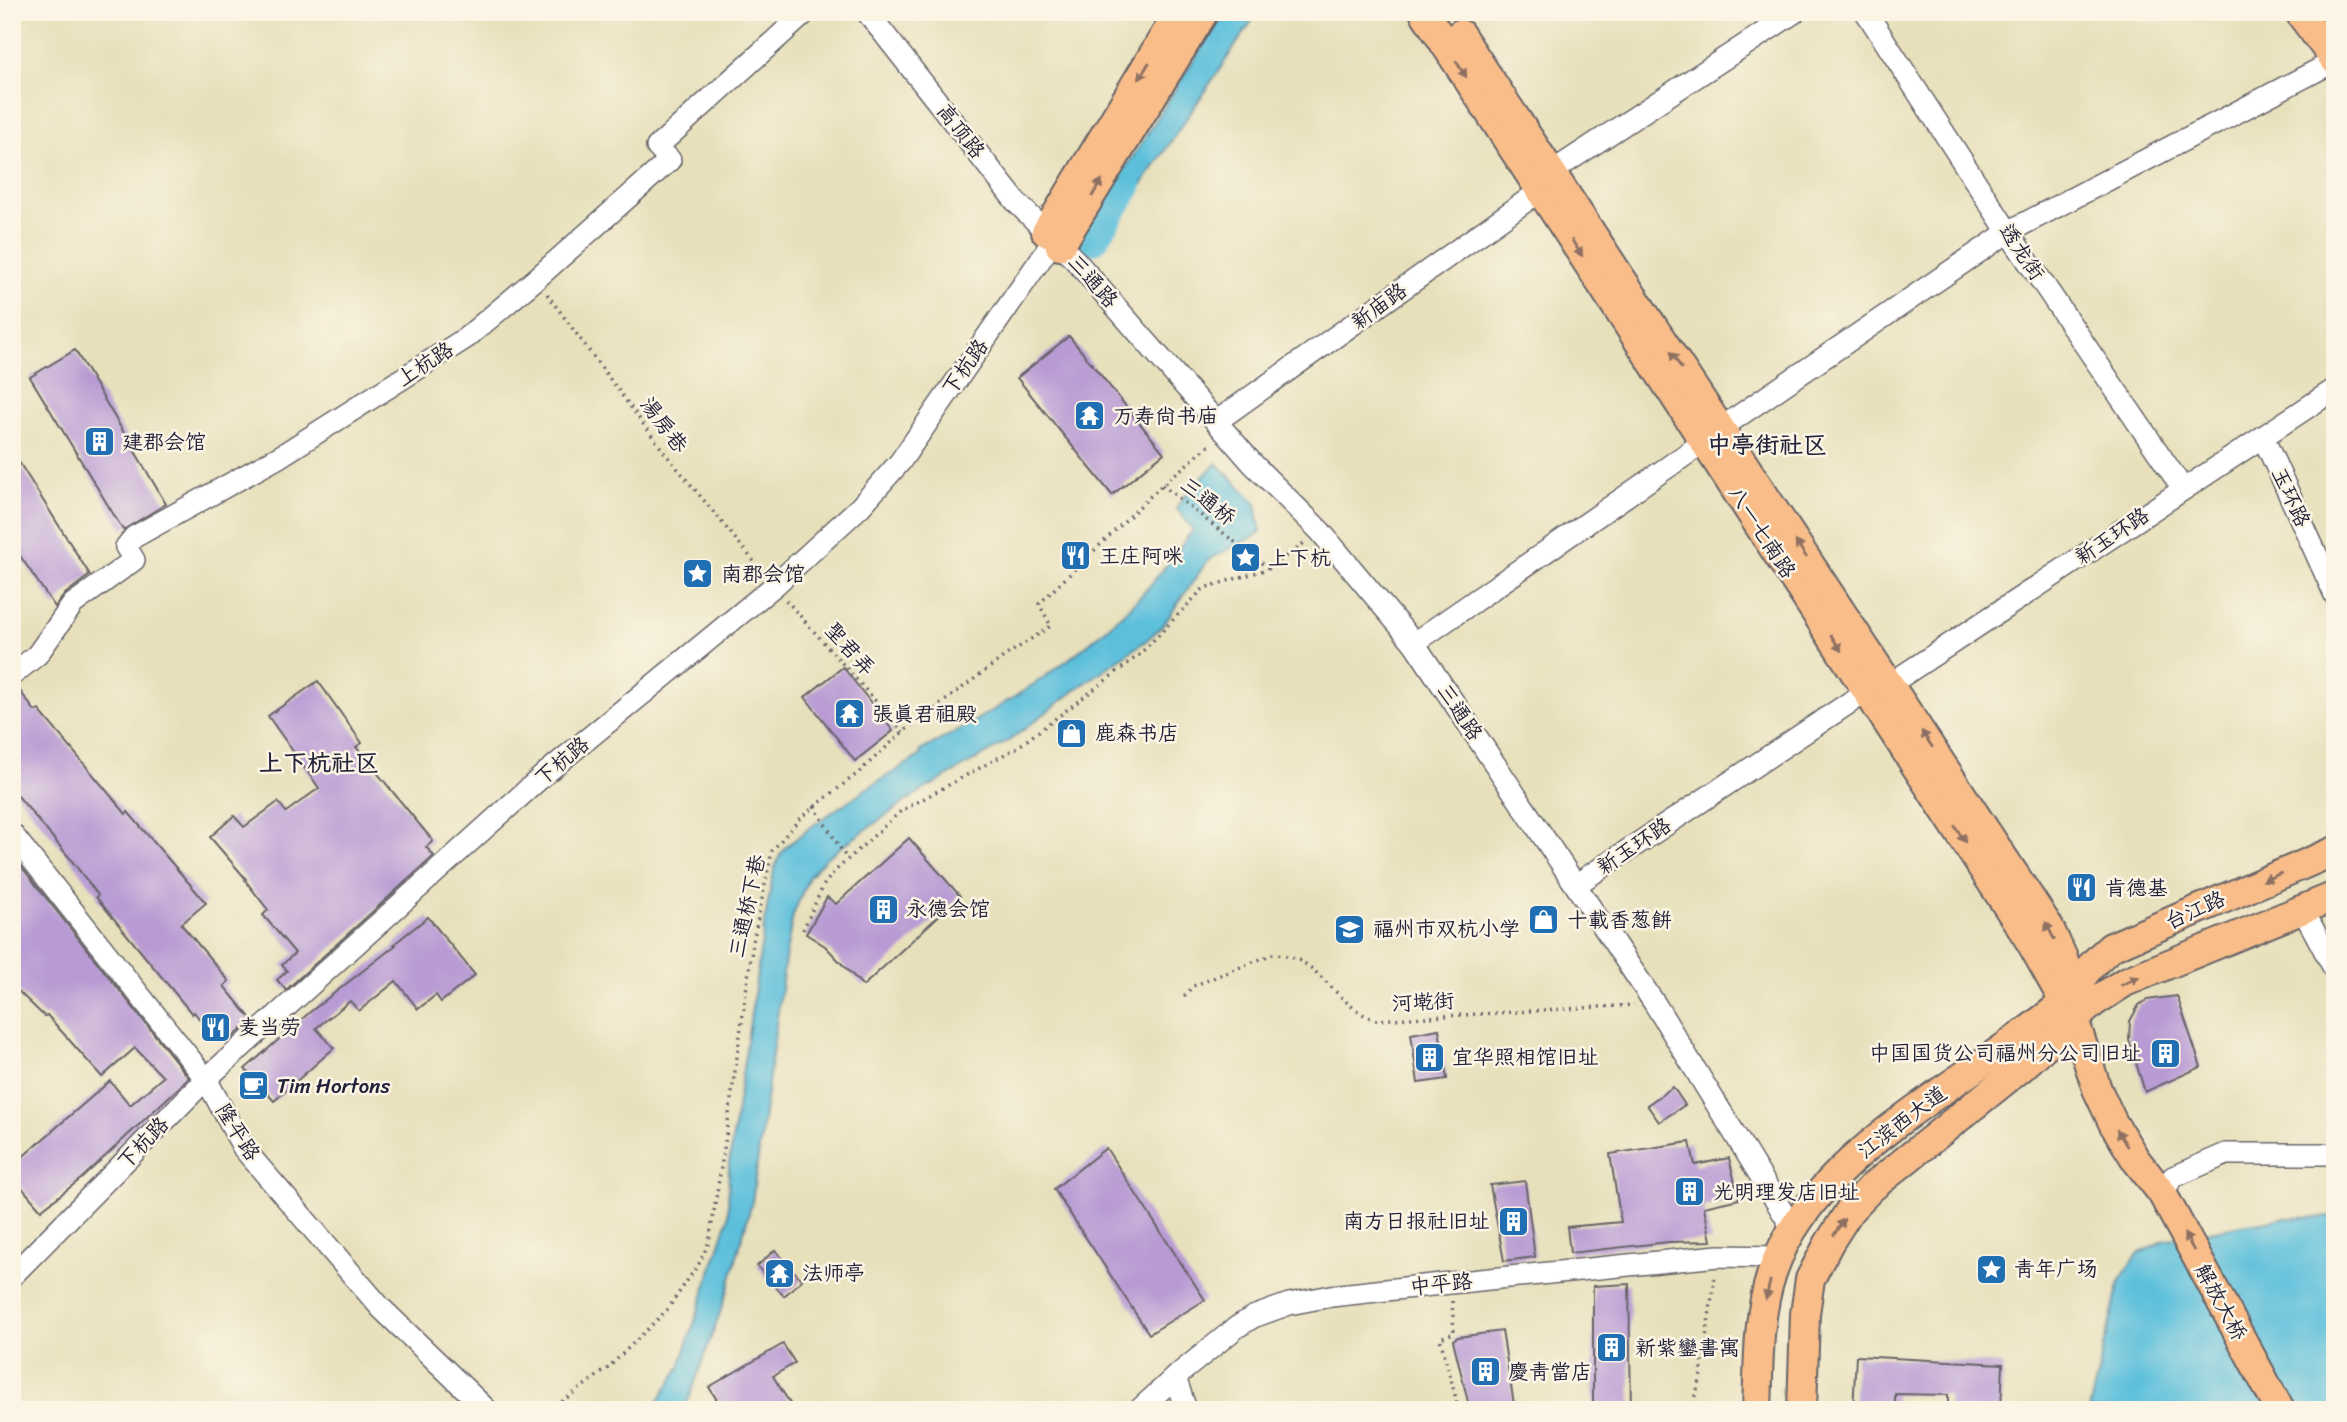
<svg xmlns="http://www.w3.org/2000/svg" width="2347" height="1422" viewBox="0 0 2347 1422" font-family="Sriracha,'LXGW WenKai TC',sans-serif">
	<style>
		.water { fill: #5dc0db; stroke: #40718b; stroke-width: 2 }
		.lines { fill: none; stroke-linecap: round; stroke-linejoin: round }
		.river { stroke: #5dc0db; stroke-width: 35 }
		.building { fill: #b89bd4 }
		.minor-casing { stroke: #676468; stroke-width: 24 }
		.major-casing { stroke: #676468; stroke-width: 32 }
		.path { stroke: #676468; stroke-width: 3.5; stroke-dasharray: 2 5; stroke-linecap: butt }
		.minor { stroke: #fff; stroke-width: 21 }
		.major { stroke: #f8bd89; stroke-width: 28 }
		.oneway { fill: #8d7062 }
		.labels { text-anchor: middle; stroke-width: 5; stroke-linejoin: round; paint-order: stroke }
		.street-label { font-size: 21px; fill: #22223b; stroke: #fcf5e5 }
		.poi-label { font-size: 21px; fill: #22223b; stroke: #fcf5e5; text-anchor: start }
		.quarter-label { font-size: 24px; font-weight: bold; fill: #22223b; stroke: #fcf5e5 }
	</style>
	<rect width="100%" height="100%" fill="#fcf5e5"/>
	<filter id="ink" filterUnits="userSpaceOnUse"><feTurbulence type="fractalNoise" baseFrequency=".0143" numOctaves="2"/><feDisplacementMap in="SourceGraphic" scale="14" xChannelSelector="R" yChannelSelector="G"/><feConvolveMatrix kernelMatrix="1 2 1 2 8 2 1 2 1" color-interpolation-filters="sRGB"/></filter>
	<filter id="wash" filterUnits="userSpaceOnUse"><feTurbulence type="fractalNoise" baseFrequency=".00686" numOctaves="4" result="noise"/><feDisplacementMap in="SourceGraphic" scale="28" xChannelSelector="R" yChannelSelector="G"/><feGaussianBlur stdDeviation="1.57" result="paint"/><feColorMatrix in="noise" values="0 0 0 0 0 0 0 0 0 0 0 0 0 0 0 0 0 1.4 0 .05"/><feComposite in="paint" operator="in"/></filter>
	<g filter="url(#wash)">
		<rect width="100%" height="100%" fill="#e7e0bb"/>
		<g class="water">
			<path d="M1224,12h34l-148,220 -17,-12z"/>
			<path d="M1217,463l39,40 5,30 -53,27 -45,65 -16,15 -69,48 -68,52 -95,55 -88,62 -18,19 -16,39 -8,44 -33,243 -25,91 -38,106 -8,11h-28l27,-43 48,-148 1,-56 35,-237 10,-57 5,-12 7,-10 26,-21 54,-37 55,-34 -1,-4c78,-41 153,-87 216,-150 21,-21 39,-48 57,-71l-17,-22 14,-19z"/>
			<path d="M2335,1217v193h-246l31,-130 18,-26 25,-13 46,-10 74,-13z"/>
		</g>
		<g class="lines">
			<path class="river" d="M1092,237l33,-52"/>
		</g>
		<g id="blocks">
			<g class="building">
				<path d="M1069,336l95,117 -52,42 -95,-117z"/>
				<path d="M75,350l91,154 -43,26 -93,-153z"/>
				<path d="M12,451l78,124 -25,19 -10,13 -43,-63z"/>
				<path d="M843,667l50,64 -38,30 -50,-64z"/>
				<path d="M318,681l44,62 -6,4 77,94 -7,6 8,9 -148,134 -9,-10 10,-9 -5,-6 13,-12 -32,-38 5,-5 -23,-30 1,-1 -36,-42 24,-21 10,11 34,-25 8,10 33,-24 -51,-72z"/>
				<path d="M17,687l18,24 4,-1 87,104 2,-2 78,91 -25,21 48,57 -5,5 28,34 -20,18 -20,-3 -18,-23 -2,2 -96,-117 2,-2 -30,-39 -56,-67v-101z"/>
				<path d="M909,838l51,58 -97,90 -38,-40 -19,-12 21,-37 9,7z"/>
				<path d="M12,855l177,223 -107,100 -41,32 -29,-34v-10l98,-85 20,24 33,-28 -28,-29 -33,29 -55,-62 -3,1 -32,-31z"/>
				<path d="M428,917l47,58 -34,27 -5,-7 -18,14 -22,-28 -37,30 -9,-10 -34,27 18,20 -60,53 -29,-32 65,-57 86,-67 -2,-1z"/>
				<path d="M2177,996l24,71 -56,25 -16,-52 1,-19 9,-16 8,-5z"/>
				<path d="M1439,1029l8,50 -29,4 -7,-49z"/>
				<path d="M1673,1087l12,18 -26,17 -12,-17z"/>
				<path d="M1690,1142l5,23 34,-7 10,41 -35,8 7,34 -42,1 -99,11 -3,-26 54,-5 -11,-68z"/>
				<path d="M1106,1148l99,152 -56,34 -95,-145z"/>
				<path d="M1525,1181l10,76 -31,4 -14,-76z"/>
				<path d="M775,1250l27,30 -18,16 -27,-30z"/>
				<path d="M1629,1284l2,126h-38v-124z"/>
				<path d="M1502,1331l13,79h-45l-17,-70 5,-3z"/>
				<path d="M783,1344l12,19 -22,13 21,34h-71l-14,-23z"/>
				<path d="M1856,1356l147,8 -2,46h-53v-15l-53,-1v16h-42z"/>
			</g>
		</g>
	</g>
	<g filter="url(#ink)">
		<use href="#blocks" fill-opacity="0" stroke="#676468" stroke-width="2"/>
		<g class="lines">
			<defs>
				<g id="minor">
					<path d="M867,12l150,191 58,57 178,204 67,67 94,112 241,361 138,225"/>
					<path d="M1866,12l142,220 175,257"/>
					<path d="M1553,171l242,-159"/>
					<path d="M1217,421l323,-230"/>
					<path d="M1721,428l287,-196 327,-171"/>
					<path d="M2263,437l72,158"/>
					<path d="M1414,643l290,-201"/>
					<path d="M12,675l25,-20 36,-51 61,-44 -8,-13 8,-10 145,-80 187,-119 70,-59 134,-119 -13,-13 149,-135"/>
					<path d="M1890,684l445,-295"/>
					<path d="M12,834l194,245 38,70 137,159 106,102"/>
					<path d="M1577,884l290,-193"/>
					<path d="M2303,910l32,60"/>
					<path d="M2162,1193l11,-16 53,-23h109"/>
					<path d="M12,1276l194,-197 340,-306 228,-187 86,-79 40,-45 154,-222"/>
					<path d="M1175,1377l11,33"/>
					<path d="M1139,1410l36,-33 62,-50 16,-10 36,-13 42,-8 119,-13 268,-27 60,1"/>
				</g>
				<g id="major">
					<path d="M1424,12l606,929 44,78 23,70 16,34 23,37 26,33 118,217"/>
					<path d="M2299,12l36,48"/>
					<path d="M1460,34l589,893 14,31 11,40"/>
					<path d="M1046,232l133,-220"/>
					<path d="M1060,246l144,-234"/>
					<path d="M1757,1410c2,-46 0,-93 15,-137 40,-121 199,-191 291,-270 10,-8 15,-19 22,-30 8,-10 17,-18 26,-26l224,-96"/>
					<path d="M1802,1410l3,-96 5,-35 19,-36 21,-33 21,-22 152,-122 51,-47 20,-17 31,-20 210,-86"/>
				</g>
			</defs>
			<use href="#minor" class="minor-casing"/>
			<use href="#major" class="major-casing"/>
			<g class="path">
				<path d="M547,294l117,158 97,118"/>
				<path d="M1162,485l106,83"/>
				<path d="M786,600l117,132"/>
				<path d="M814,806l33,53"/>
				<path d="M803,930l20,-44 11,-14 67,-61 117,-64 121,-92 65,-67 64,-19 36,-26"/>
				<path d="M1184,996l9,-10 80,-32c46,0 62,53 103,66l258,-15"/>
				<path d="M1452,1301l2,32 -14,5 19,72"/>
				<path d="M550,1410l57,-41 60,-59 33,-48 9,-20 17,-106 27,-194 19,-91 28,-33 58,-45 45,-41 102,-76 46,-30 -12,-22 123,-119 49,-41"/>
				<path d="M1690,1410l10,-29 15,-106"/>
			</g>
			<use href="#minor" class="minor"/>
			<use href="#major" class="major"/>
		</g>
		<defs><path id="oneway-solid" d="M-6-.8H1V-3.2L6.5 0L1 3.2V.8H-6Z" transform="scale(1.75)"/></defs>
		<g class="oneway">
			<use href="#oneway-solid" transform="translate(1461 69) rotate(57)"/>
			<use href="#oneway-solid" transform="translate(1144 71) rotate(121)"/>
			<use href="#oneway-solid" transform="translate(1097 188) rotate(-59)"/>
			<use href="#oneway-solid" transform="translate(1577 248) rotate(57)"/>
			<use href="#oneway-solid" transform="translate(1676 360) rotate(-123)"/>
			<use href="#oneway-solid" transform="translate(1801 549) rotate(-124)"/>
			<use href="#oneway-solid" transform="translate(1836 643) rotate(57)"/>
			<use href="#oneway-solid" transform="translate(1927 739) rotate(-123)"/>
			<use href="#oneway-solid" transform="translate(1960 834) rotate(57)"/>
			<use href="#oneway-solid" transform="translate(2272 877) rotate(157)"/>
			<use href="#oneway-solid" transform="translate(2050 931) rotate(-117)"/>
			<use href="#oneway-solid" transform="translate(2130 981) rotate(-25)"/>
			<use href="#oneway-solid" transform="translate(2122 1138) rotate(-121)"/>
			<use href="#oneway-solid" transform="translate(1839 1227) rotate(-57)"/>
			<use href="#oneway-solid" transform="translate(2189 1242) rotate(-119)"/>
			<use href="#oneway-solid" transform="translate(1768 1290) rotate(103)"/>
		</g>
	</g>
	<defs>
		<symbol id="temple-square" viewBox="-11 -11 22 22"><rect x="-9" y="-9" width="18" height="18" rx="4" fill="#1f6fb2" stroke="#fcf5e5"/><path d="M0-6L5-2H3V0L6.5 2.5H4V6H1.5V3h-3V6H-4V2.5H-6.5L-3 0V-2H-5Z" fill="#fff"/></symbol>
		<symbol id="building-square" viewBox="-11 -11 22 22"><rect x="-9" y="-9" width="18" height="18" rx="4" fill="#1f6fb2" stroke="#fcf5e5"/><path d="M-4-6H4V6H1V3H-1V6H-4ZM-2.5-4.3h1.7v1.8h-1.7ZM.8-4.3h1.7v1.8H.8ZM-2.5-1h1.7V.8h-1.7ZM.8-1h1.7V.8H.8Z" fill="#fff"/></symbol>
		<symbol id="restaurant-square" viewBox="-11 -11 22 22"><rect x="-9" y="-9" width="18" height="18" rx="4" fill="#1f6fb2" stroke="#fcf5e5"/><path d="M-5-6h1v4h1v-4h1v4h1v-4h1v5L-1.5 .5V6h-2V.5L-5-1ZM5-6V6H3V1.5H1.5Q1.5-4 5-6Z" fill="#fff"/></symbol>
		<symbol id="sight-square" viewBox="-11 -11 22 22"><rect x="-9" y="-9" width="18" height="18" rx="4" fill="#1f6fb2" stroke="#fcf5e5"/><path d="M0-6L1.8-2.2L6-1.7L2.9 1.2L3.7 5.4L0 3.3L-3.7 5.4L-2.9 1.2L-6-1.7L-1.8-2.2Z" fill="#fff"/></symbol>
		<symbol id="shop-square" viewBox="-11 -11 22 22"><rect x="-9" y="-9" width="18" height="18" rx="4" fill="#1f6fb2" stroke="#fcf5e5"/><path d="M-5-2.5h2.3a2.7 3.5 0 0 1 5.4 0H5L5.5 6h-11ZM-1.5-2.5h3a1.5 2.3 0 0 0-3 0Z" fill="#fff"/></symbol>
		<symbol id="school-square" viewBox="-11 -11 22 22"><rect x="-9" y="-9" width="18" height="18" rx="4" fill="#1f6fb2" stroke="#fcf5e5"/><path d="M0-5L7-2L0 1L-7-2ZM-4 1L0 2.5L4 1V4Q0 6-4 4Z" fill="#fff"/></symbol>
		<symbol id="cafe-square" viewBox="-11 -11 22 22"><rect x="-9" y="-9" width="18" height="18" rx="4" fill="#1f6fb2" stroke="#fcf5e5"/><path d="M-5.5-4.5H6V0H3Q3 3.5 0 3.5H-2.5Q-5.5 3.5-5.5 0ZM3-3.2v2h1.7v-2ZM-6 4.5H4V6H-6Z" fill="#fff"/></symbol>
	</defs>
	<g fill-rule="evenodd">
		<use href="#temple-square" x="1072" y="398" width="35" height="35"/>
		<use href="#building-square" x="82" y="424" width="35" height="35"/>
		<use href="#restaurant-square" x="1058" y="538" width="35" height="35"/>
		<use href="#sight-square" x="1228" y="540" width="35" height="35"/>
		<use href="#sight-square" x="680" y="556" width="35" height="35"/>
		<use href="#temple-square" x="832" y="696" width="35" height="35"/>
		<use href="#shop-square" x="1054" y="716" width="35" height="35"/>
		<use href="#restaurant-square" x="2064" y="870" width="35" height="35"/>
		<use href="#building-square" x="866" y="892" width="35" height="35"/>
		<use href="#shop-square" x="1526" y="902" width="35" height="35"/>
		<use href="#school-square" x="1332" y="912" width="35" height="35"/>
		<use href="#restaurant-square" x="198" y="1010" width="35" height="35"/>
		<use href="#building-square" x="2148" y="1036" width="35" height="35"/>
		<use href="#building-square" x="1412" y="1040" width="35" height="35"/>
		<use href="#cafe-square" x="236" y="1068" width="35" height="35"/>
		<use href="#building-square" x="1672" y="1174" width="35" height="35"/>
		<use href="#building-square" x="1496" y="1204" width="35" height="35"/>
		<use href="#sight-square" x="1974" y="1252" width="35" height="35"/>
		<use href="#temple-square" x="762" y="1256" width="35" height="35"/>
		<use href="#building-square" x="1594" y="1330" width="35" height="35"/>
		<use href="#building-square" x="1468" y="1354" width="35" height="35"/>
	</g>
	<g class="labels">
		<g class="street-label">
			<text transform="translate(961 131) rotate(52)" y="7">高顶路</text>
			<text transform="translate(2022 252) rotate(56)" y="7">透龙街</text>
			<text transform="translate(1093 281) rotate(48)" y="7">三通路</text>
			<text transform="translate(1379 306) rotate(-36)" y="7">新庙路</text>
			<text transform="translate(425 364) rotate(-33)" y="7">上杭路</text>
			<text transform="translate(965 367) rotate(-55)" y="7">下杭路</text>
			<text transform="translate(664 425) rotate(53)" y="7">湯房巷</text>
			<text transform="translate(2291 497) rotate(65)" y="7">玉环路</text>
			<text transform="translate(1208 501) rotate(38)" y="7">三通桥</text>
			<text transform="translate(1762 532) rotate(57)" y="7">八一七南路</text>
			<text transform="translate(2112 536) rotate(-34)" y="7">新玉环路</text>
			<text transform="translate(850 649) rotate(48)" y="7">聖君弄</text>
			<text transform="translate(1460 712) rotate(56)" y="7">三通路</text>
			<text transform="translate(562 761) rotate(-40)" y="7">下杭路</text>
			<text transform="translate(1634 846) rotate(-34)" y="7">新玉环路</text>
			<text transform="translate(747 906) rotate(-78)" y="7">三通桥下巷</text>
			<text transform="translate(2195 910) rotate(-24)" y="7">台江路</text>
			<text transform="translate(1423 1002) rotate(-3)" y="7">河墘街</text>
			<text transform="translate(1902 1122) rotate(-37)" y="7">江滨西大道</text>
			<text transform="translate(238 1132) rotate(58)" y="7">隆平路</text>
			<text transform="translate(143 1143) rotate(-46)" y="7">下杭路</text>
			<text transform="translate(1441 1284) rotate(-6)" y="7">中平路</text>
			<text transform="translate(2221 1302) rotate(61)" y="7">解放大桥</text>
		</g>
		<g class="poi-label">
			<text x="1113" y="423">万寿尚书庙</text>
			<text x="122" y="449">建郡会馆</text>
			<text x="1099" y="563">王庄阿咪</text>
			<text x="1268" y="565">上下杭</text>
			<text x="721" y="581">南郡会馆</text>
			<text x="872" y="721">張真君祖殿</text>
			<text x="1095" y="740">鹿森书店</text>
			<text x="2105" y="895">肯德基</text>
			<text x="906" y="916">永德会馆</text>
			<text x="1567" y="927">十載香葱餅</text>
			<text x="1373" y="936">福州市双杭小学</text>
			<text x="238" y="1034">麦当劳</text>
			<text x="2142" y="1060" text-anchor="end">中国国货公司福州分公司旧址</text>
			<text x="1452" y="1064">宜华照相馆旧址</text>
			<text x="277" y="1093">Tim Hortons</text>
			<text x="1713" y="1199">光明理发店旧址</text>
			<text x="1490" y="1228" text-anchor="end">南方日报社旧址</text>
			<text x="2014" y="1276">青年广场</text>
			<text x="802" y="1280">法师亭</text>
			<text x="1635" y="1355">新紫鑾書寓</text>
			<text x="1508" y="1379">慶青當店</text>
		</g>
		<g class="quarter-label">
			<text x="1767" y="453">中亭街社区</text>
			<text x="319" y="771">上下杭社区</text>
		</g>
	</g>
	<rect width="2347" height="1422" fill="none" stroke="#fcf5e5" stroke-width="42"/>
</svg>
